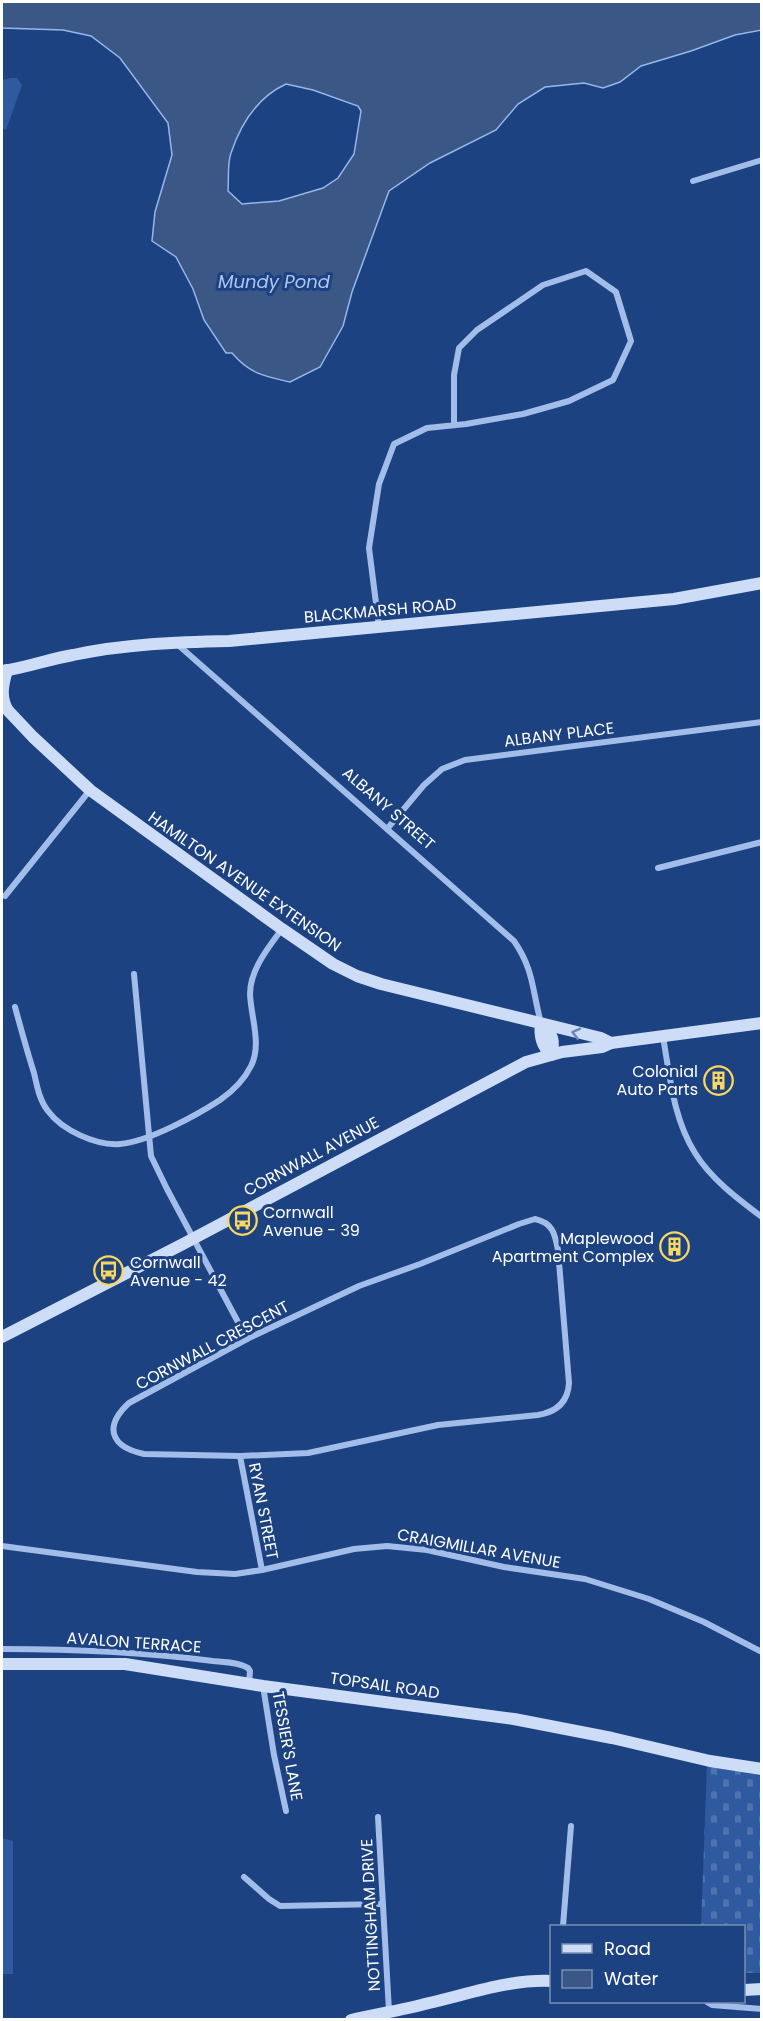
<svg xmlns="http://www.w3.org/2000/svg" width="763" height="2021" viewBox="0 0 763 2021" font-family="Poppins,sans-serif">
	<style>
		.green { fill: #305a9f }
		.cemetery { fill: url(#cemetery-stones) }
		.water { fill: #3b5786; stroke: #95b7eb; stroke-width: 1.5; fill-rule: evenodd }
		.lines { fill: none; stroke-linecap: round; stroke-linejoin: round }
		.street { stroke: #a2bde9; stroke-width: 6 }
		.secondary { stroke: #cddcf7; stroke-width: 12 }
		.oneway { stroke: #6c87b6 }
		.labels { text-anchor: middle; stroke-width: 6; stroke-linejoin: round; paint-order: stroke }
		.street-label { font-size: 16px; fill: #fff; stroke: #1d4281 }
		.poi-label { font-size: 16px; fill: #fff; stroke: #1d4281; text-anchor: end }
		.water-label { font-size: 18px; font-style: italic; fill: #adc7f1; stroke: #1d4281 }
	</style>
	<defs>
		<pattern id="cemetery-stones" width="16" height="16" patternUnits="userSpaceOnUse" patternTransform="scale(1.5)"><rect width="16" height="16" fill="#305a9f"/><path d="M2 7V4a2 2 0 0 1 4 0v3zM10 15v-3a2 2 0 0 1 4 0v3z" fill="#4f73ad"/></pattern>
	</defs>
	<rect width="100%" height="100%" fill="#1d4281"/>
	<g class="green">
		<path d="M11,78h6l5,7 -16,45 -4,-2v-48z"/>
		<path d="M2,1838l11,3v133h-11z"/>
	</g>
	<path class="cemetery" d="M707,1765l54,9v199h-17v-47h-43z"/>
	<path class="water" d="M2,2h759l1,28 -27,5 -44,16 -50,15 -21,16 -17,6 -19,-5 -39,4 -27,17 -22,26 -66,33 -41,28 -37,101 -9,34 -23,41 -30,15c-26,-6 -40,-8 -58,-29h-6l-22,-33 -11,-31 -17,-32 -24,-16 3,-29 17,-57 -4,-32 -48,-65 -29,-22 -28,-6 -61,-2zM286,84l27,6 45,16 3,5 -7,43 -16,24 -15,10 -44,13 -37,3 -14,-13c1,-12 -1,-27 3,-38 10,-30 27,-56 55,-69z"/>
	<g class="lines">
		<g class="street">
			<path d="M693,181l69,-21"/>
			<path d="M379,627l-10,-79 10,-64 15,-40 33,-16 39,-4 57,-10 46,-13 44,-21 18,-39 -15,-49 -30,-21 -43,14 -66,45 -18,18 -5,27v50"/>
			<path d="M177,644l337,297c20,29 18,49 27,82"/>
			<path d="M387,829l37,-44 18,-16 23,-9 297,-38"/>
			<path d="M658,868l104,-26"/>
			<path d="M5,896l85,-106"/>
			<path d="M134,974l17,182 16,33 80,150"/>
			<path d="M15,1007c6,22 12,44 19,66 3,12 5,27 14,38 14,19 48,35 72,33 28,-2 77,-29 100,-44 13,-9 24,-20 31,-34 11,-22 0,-48 -1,-72 0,-24 18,-46 32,-65"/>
			<path d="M663,1037c7,39 10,81 32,116 16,26 43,46 67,64"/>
			<path d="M535,1219c18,4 20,15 23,31l11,133c-1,19 -13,29 -31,32l-100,10 -130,28 -68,3 -96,-2c-33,-7 -41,-27 -15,-51l118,-64 112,-53 61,-22 99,-40z"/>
			<path d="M240,1456l22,114"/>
			<path d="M2,1546l195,26 38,2 27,-4 92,-21 33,-3 40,4 77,17 81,12 64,20 55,23 58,30"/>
			<path d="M2,1649c70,0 141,3 211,12 11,1 26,1 35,7l2,3 -1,12"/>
			<path d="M263,1686l11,69 12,56"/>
			<path d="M378,1817l11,194"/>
			<path d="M244,1877l25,22 11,7 102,-2"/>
			<path d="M563,1926l8,-100"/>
			<path d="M707,2002l5,3 50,4"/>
		</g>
		<g class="secondary">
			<path d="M2,671c24,-3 47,-12 71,-16 52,-11 104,-13 156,-14l445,-42 88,-16"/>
			<path d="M2,704l31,33 57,53 192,139 51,35 24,12 24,8 220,54 10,5"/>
			<path d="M7,709c-7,-13 -4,-25 0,-39"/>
			<path d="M541,1024c-2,13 1,22 10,31"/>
			<path d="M542,1025c11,9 13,16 9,30"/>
			<path d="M2,1337l181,-93 343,-182 36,-10 40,-5 9,-4 151,-20"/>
			<path d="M2,1664h123l138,22 251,33 98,19 98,23 52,8"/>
			<path d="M744,1990l18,-1"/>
			<path d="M351,2020c26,-6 52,-10 78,-17 40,-9 81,-24 123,-22"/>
		</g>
	</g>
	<defs><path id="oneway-chevron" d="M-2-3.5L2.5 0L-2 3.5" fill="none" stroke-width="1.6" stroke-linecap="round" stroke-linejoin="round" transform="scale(1.5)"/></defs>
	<use class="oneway" href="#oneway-chevron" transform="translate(576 1033) rotate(-166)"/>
	<defs>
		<symbol id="building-ring" viewBox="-11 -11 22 22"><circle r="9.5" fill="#1d4281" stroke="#f9d760" stroke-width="1.5"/><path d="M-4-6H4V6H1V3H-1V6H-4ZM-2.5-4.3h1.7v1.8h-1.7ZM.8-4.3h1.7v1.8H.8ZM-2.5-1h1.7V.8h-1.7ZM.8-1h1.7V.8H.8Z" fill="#f9d760"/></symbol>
		<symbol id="bus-ring" viewBox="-11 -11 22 22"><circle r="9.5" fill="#1d4281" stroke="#f9d760" stroke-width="1.5"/><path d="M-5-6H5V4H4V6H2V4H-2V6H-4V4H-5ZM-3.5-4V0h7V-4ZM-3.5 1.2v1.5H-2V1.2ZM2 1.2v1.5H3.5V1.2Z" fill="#f9d760"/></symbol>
	</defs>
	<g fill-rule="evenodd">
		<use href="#building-ring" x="702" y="1064" width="33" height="33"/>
		<use href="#bus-ring" x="226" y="1204" width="33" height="33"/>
		<use href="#building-ring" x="658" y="1230" width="33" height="33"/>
		<use href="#bus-ring" x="92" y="1254" width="33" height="33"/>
	</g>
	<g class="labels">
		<g class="street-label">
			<text transform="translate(380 610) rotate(-5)" y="6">BLACKMARSH ROAD</text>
			<text transform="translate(559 734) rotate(-7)" y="6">ALBANY PLACE</text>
			<text transform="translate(389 808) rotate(41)" y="6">ALBANY STREET</text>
			<text transform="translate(245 881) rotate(35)" y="6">HAMILTON AVENUE EXTENSION</text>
			<text transform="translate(311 1156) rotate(-28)" y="6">CORNWALL AVENUE</text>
			<text transform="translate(212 1345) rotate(-28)" y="6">CORNWALL CRESCENT</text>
			<text transform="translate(264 1511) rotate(79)" y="6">RYAN STREET</text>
			<text transform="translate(479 1548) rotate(10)" y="6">CRAIGMILLAR AVENUE</text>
			<text transform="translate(134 1642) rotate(4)" y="6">AVALON TERRACE</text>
			<text transform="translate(385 1685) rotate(8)" y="6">TOPSAIL ROAD</text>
			<text transform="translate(288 1746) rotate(80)" y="6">TESSIER'S LANE</text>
			<text transform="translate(370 1915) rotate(-93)" y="6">NOTTINGHAM DRIVE</text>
		</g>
		<g class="poi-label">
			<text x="698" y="1077">Colonial<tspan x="698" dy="18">Auto Parts</tspan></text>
			<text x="263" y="1218" text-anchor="start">Cornwall<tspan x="263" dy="18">Avenue - 39</tspan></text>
			<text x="654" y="1244">Maplewood<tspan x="654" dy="18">Apartment Complex</tspan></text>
			<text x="130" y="1268" text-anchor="start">Cornwall<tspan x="130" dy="18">Avenue - 42</tspan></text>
		</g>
		<g class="water-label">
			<text x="274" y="288">Mundy Pond</text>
		</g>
	</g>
	<rect width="763" height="2021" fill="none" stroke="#ffffff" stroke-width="6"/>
	<rect x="550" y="1925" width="195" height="78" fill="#1d4281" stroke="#778eb3" stroke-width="1.5"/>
	<rect x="562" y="1944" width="30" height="9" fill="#cddcf7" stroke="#778eb3" stroke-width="1.5"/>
	<text x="604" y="1955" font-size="18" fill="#ffffff">Road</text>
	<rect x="562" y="1970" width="30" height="18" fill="#3b5786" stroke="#778eb3" stroke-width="1.5"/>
	<text x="604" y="1985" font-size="18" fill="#ffffff">Water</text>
</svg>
